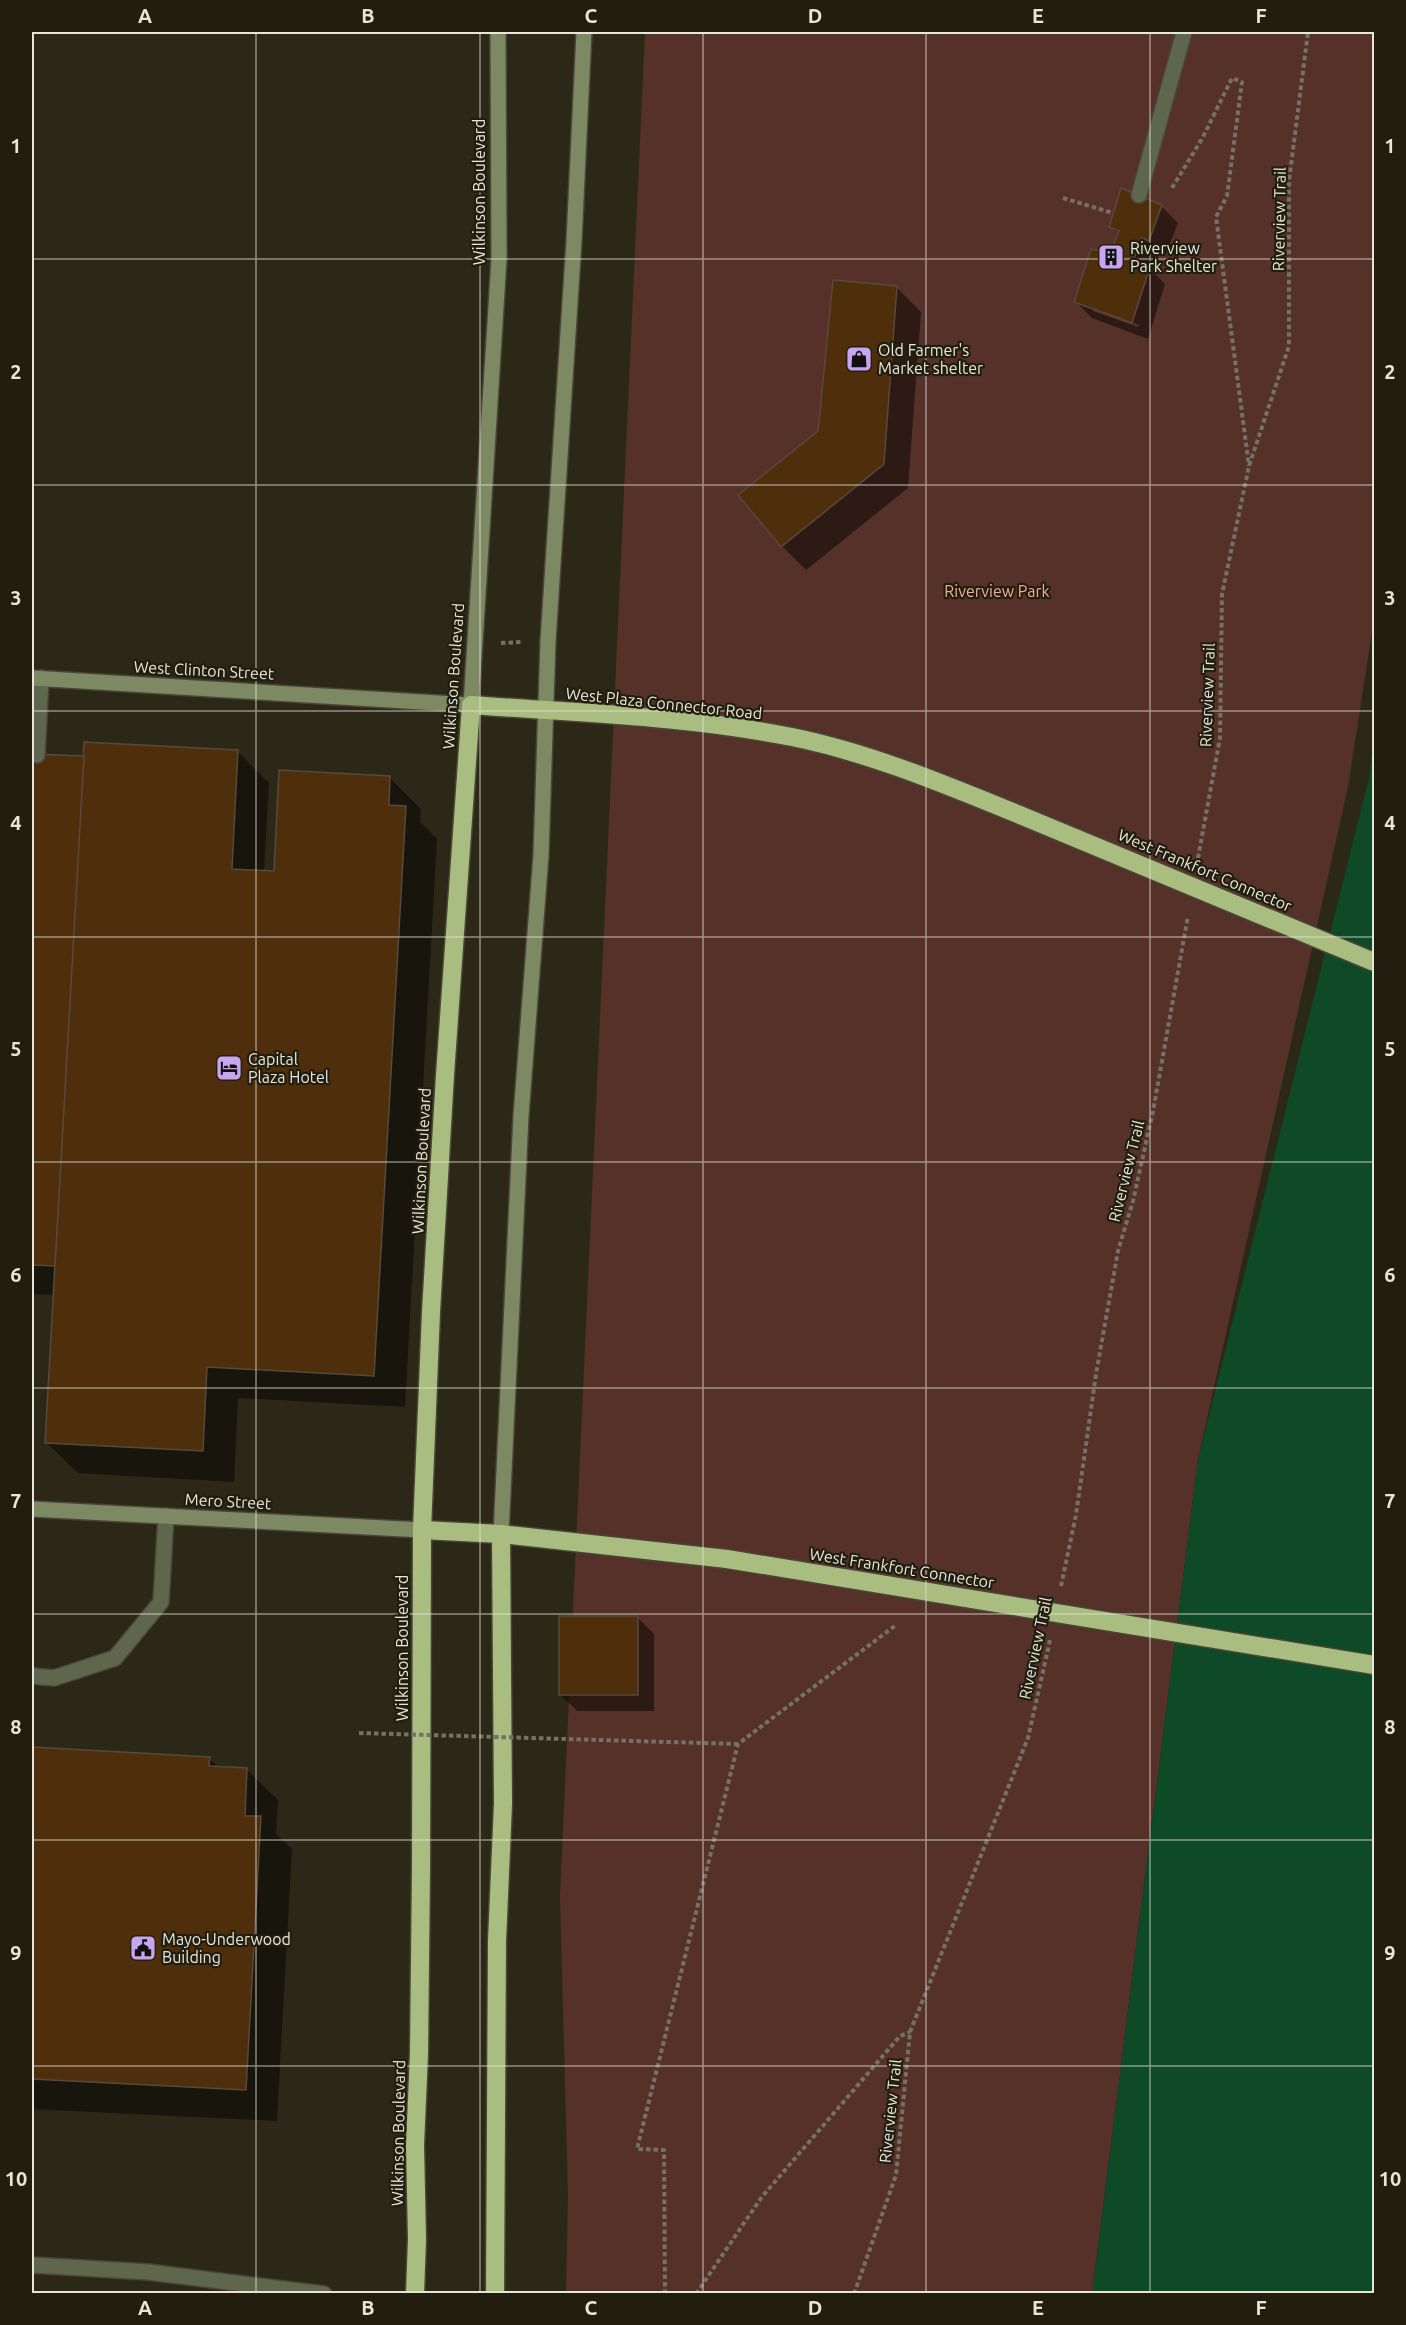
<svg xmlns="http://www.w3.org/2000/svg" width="1406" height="2325" viewBox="0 0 1406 2325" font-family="Ubuntu,sans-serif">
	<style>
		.green { fill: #563129 }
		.water { fill: #0e4a27 }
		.shadow { fill: #0007; fill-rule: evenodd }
		.building { fill: #4f2f0b; stroke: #57493d; stroke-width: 1.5 }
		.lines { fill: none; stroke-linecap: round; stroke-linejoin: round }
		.lane-casing { stroke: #4a4637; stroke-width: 18 }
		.secondary-casing { stroke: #4a4637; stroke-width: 18 }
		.highway-casing { stroke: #4a4637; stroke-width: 21 }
		.path { stroke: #757164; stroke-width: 4; stroke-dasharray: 4.5 3; stroke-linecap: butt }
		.lane { stroke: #5e664e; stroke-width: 15 }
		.secondary { stroke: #7c8963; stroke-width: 15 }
		.highway { stroke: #a9bd81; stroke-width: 18 }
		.highway-bridge-casing { stroke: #4a4637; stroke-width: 21; stroke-linecap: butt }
		.path-bridge { stroke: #757164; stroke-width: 4; stroke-dasharray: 4.5 3; stroke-linecap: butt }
		.highway-bridge { stroke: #a9bd81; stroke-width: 18 }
		.grid { fill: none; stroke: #e8e5db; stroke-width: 1.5; stroke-opacity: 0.55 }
		.labels { text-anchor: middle; stroke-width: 4.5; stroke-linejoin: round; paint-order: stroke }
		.street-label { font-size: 16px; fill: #e8e5db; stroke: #221e0f }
		.poi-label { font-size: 16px; fill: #e8e5db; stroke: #221e0f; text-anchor: start }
		.park-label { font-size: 16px; fill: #f5ac9a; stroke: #221e0f }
		.neatline { fill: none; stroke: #e8e5db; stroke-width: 2 }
		.grid-label { font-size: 20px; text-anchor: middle; font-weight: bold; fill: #e8e5db }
	</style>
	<rect width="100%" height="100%" fill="#2c2818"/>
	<path class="green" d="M645,32h729v587l-26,168 -150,672 -106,834h-526l2,-97 -8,-301z"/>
	<path class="water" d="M1374,737v1556l-282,1 106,-835 171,-681z"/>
	<g class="shadow">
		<path d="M1161,206l17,17 -13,33 -8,-2 -5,17 13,13 -17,55 -56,-21 -16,-16 34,-47 9,-21 -8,-7zM1093,308l46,17 -1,2 -45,-16z"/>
		<path d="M896,287l25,25 -13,176 -102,82 -24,-24 -42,-50 80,-64z"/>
		<path d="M238,752l31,31 -5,89h11l114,-95 32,32 -1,13 17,17 -32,568 -167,-9 -4,84 -156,-9 -32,-31 8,-147 -22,-1v-539l53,3z"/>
		<path d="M638,1618l16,16v77h-77l-17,-17z"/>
		<path d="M32,1749l177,9 10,10 27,1 32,31 -2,34 16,15 -15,272 -245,-12z"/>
	</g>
	<g class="building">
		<path d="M1121,188l41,17 -13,36 -8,-3 -7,22 16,7 -18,56 -58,-21 17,-53 19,4 9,-22 -10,-4z"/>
		<path d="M833,280l64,6 -13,178 -103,83 -43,-52 80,-64z"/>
		<path d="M84,742l154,8 -6,119 42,2 5,-101 111,6 -1,29 17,1 -32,570 -167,-9 -4,84 -158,-8z"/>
		<path d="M32,754l52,2 -29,510 -23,-1z"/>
		<rect x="559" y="1616" width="79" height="79"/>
		<path d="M32,1747l178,10 -1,9 38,2 -2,48h16l-15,274 -214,-11z"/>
	</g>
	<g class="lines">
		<defs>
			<g id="lane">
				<path d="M1139,195l45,-163"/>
				<path d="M37,755l4,-77"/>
				<path d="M32,1676l22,2 61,-20 46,-56 5,-86"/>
				<path d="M32,2265l116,7 176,22"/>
			</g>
			<g id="secondary">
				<path d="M32,678l439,27 28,-446 -1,-227"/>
				<path d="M32,1509l390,21"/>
				<path d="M501,1534l20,-418 20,-261 7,-214 26,-400 10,-209"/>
			</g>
			<g id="highway">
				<path d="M422,1530l79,4 226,25"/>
				<path d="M415,2294l2,-55 -2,-94 4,-91 2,-184 1,-340 9,-218 14,-237 26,-370c107,8 216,11 321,32 79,16 154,48 228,78"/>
				<path d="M495,2294l2,-353 6,-137 -2,-270"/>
			</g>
		</defs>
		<use href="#lane" class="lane-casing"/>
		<use href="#secondary" class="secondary-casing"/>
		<use href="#highway" class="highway-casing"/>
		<g class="path">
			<path d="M1172,188l31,-51 29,-59 10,4 -15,114 -11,21 33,249"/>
			<path d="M1063,198l50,15"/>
			<path d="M501,643l20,-1"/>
			<path d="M1198,858l22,-120 2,-144 27,-128 40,-120v-165l19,-149"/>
			<path d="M1061,1586l15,-71 20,-141 22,-123 15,-50 20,-90 35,-195"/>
			<path d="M665,2294l-1,-144 -27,-1 101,-405 158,-119"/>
			<path d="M696,2294l65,-96 139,-162 10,-4"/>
			<path d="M854,2294l42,-119 14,-143 118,-294 22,-98"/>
		</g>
		<use href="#lane" class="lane"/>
		<use href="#secondary" class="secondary"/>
		<use href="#highway" class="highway"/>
		<defs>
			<g id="highway-bridge">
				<path d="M1020,815l354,147"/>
				<path d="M727,1559l647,106"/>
			</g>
		</defs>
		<use href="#highway-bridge" class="highway-bridge-casing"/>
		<path class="path-bridge" d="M359,1733l379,11"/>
		<use href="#highway-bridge" class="highway-bridge"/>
	</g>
	<path class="grid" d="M256,32v2262M480,32v2262M703,32v2262M926,32v2262M1150,32v2262M32,259h1342M32,485h1342M32,711h1342M32,937h1342M32,1162h1342M32,1388h1342M32,1614h1342M32,1840h1342M32,2066h1342"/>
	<defs>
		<symbol id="building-square" viewBox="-11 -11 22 22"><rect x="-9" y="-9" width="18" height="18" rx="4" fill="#c7a6ef" stroke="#221e0f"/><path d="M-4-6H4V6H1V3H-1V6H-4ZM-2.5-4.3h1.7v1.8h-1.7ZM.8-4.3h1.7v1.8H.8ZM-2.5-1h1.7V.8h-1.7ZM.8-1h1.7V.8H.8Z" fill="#111"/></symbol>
		<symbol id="shop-square" viewBox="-11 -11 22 22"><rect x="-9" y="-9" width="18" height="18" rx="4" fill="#c7a6ef" stroke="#221e0f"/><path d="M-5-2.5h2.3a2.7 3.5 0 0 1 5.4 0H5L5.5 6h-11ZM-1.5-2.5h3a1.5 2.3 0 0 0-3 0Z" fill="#111"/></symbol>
		<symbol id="hotel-square" viewBox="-11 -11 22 22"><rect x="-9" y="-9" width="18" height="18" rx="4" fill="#c7a6ef" stroke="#221e0f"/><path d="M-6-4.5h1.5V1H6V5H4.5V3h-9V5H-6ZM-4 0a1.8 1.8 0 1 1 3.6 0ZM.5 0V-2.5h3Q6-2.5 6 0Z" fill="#111"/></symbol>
		<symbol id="civic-square" viewBox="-11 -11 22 22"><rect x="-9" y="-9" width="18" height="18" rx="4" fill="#c7a6ef" stroke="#221e0f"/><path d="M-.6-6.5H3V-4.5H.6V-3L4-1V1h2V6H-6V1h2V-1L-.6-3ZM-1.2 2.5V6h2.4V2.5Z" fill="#111"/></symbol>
	</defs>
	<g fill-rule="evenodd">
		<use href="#building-square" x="1096" y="242" width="30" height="30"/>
		<use href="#shop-square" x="844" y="344" width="30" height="30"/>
		<use href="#hotel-square" x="214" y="1053" width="30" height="30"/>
		<use href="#civic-square" x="128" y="1933" width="30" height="30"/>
	</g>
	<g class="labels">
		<g class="street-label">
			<text transform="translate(479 192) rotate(-90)" y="6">Wilkinson Boulevard</text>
			<text transform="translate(1279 219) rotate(-89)" y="6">Riverview Trail</text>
			<text transform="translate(204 670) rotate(3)" y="6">West Clinton Street</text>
			<text transform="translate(453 676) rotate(-86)" y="6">Wilkinson Boulevard</text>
			<text transform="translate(1207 695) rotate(-88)" y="6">Riverview Trail</text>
			<text transform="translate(664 703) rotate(6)" y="6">West Plaza Connector Road</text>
			<text transform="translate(1205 870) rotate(23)" y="6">West Frankfort Connector</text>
			<text transform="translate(421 1161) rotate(-87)" y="6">Wilkinson Boulevard</text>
			<text transform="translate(1126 1171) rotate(-76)" y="6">Riverview Trail</text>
			<text transform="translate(228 1501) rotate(3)" y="6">Mero Street</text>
			<text transform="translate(902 1568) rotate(9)" y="6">West Frankfort Connector</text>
			<text transform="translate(402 1648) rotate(-90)" y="6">Wilkinson Boulevard</text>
			<text transform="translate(1035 1648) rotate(-78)" y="6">Riverview Trail</text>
			<text transform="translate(890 2111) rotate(-84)" y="6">Riverview Trail</text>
			<text transform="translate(398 2133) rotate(-89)" y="6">Wilkinson Boulevard</text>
		</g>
		<g class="poi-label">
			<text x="1130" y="254">Riverview<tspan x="1130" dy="18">Park Shelter</tspan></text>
			<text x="878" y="356">Old Farmer's<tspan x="878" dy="18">Market shelter</tspan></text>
			<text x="248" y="1065">Capital<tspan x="248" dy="18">Plaza Hotel</tspan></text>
			<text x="162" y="1945">Mayo-Underwood<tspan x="162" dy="18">Building</tspan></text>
		</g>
		<g class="park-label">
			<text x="997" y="597">Riverview Park</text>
		</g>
	</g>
	<rect width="1406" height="2325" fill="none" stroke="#221e0f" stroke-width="66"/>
	<rect x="33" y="33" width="1340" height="2259" class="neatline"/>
	<g class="grid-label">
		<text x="145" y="23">A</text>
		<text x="368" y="23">B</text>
		<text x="591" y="23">C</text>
		<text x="815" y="23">D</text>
		<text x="1038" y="23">E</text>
		<text x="1261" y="23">F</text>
		<text x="16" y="153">1</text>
		<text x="1390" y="153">1</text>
		<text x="16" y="379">2</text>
		<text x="1390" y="379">2</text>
		<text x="16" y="605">3</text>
		<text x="1390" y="605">3</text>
		<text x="16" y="830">4</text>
		<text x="1390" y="830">4</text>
		<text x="16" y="1056">5</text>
		<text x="1390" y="1056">5</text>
		<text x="16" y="1282">6</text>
		<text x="1390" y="1282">6</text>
		<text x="16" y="1508">7</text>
		<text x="1390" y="1508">7</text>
		<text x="16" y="1734">8</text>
		<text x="1390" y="1734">8</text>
		<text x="16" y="1960">9</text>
		<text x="1390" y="1960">9</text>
		<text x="16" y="2186">10</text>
		<text x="1390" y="2186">10</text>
		<text x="145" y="2315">A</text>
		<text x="368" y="2315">B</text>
		<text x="591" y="2315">C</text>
		<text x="815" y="2315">D</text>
		<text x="1038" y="2315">E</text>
		<text x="1261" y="2315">F</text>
	</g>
</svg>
